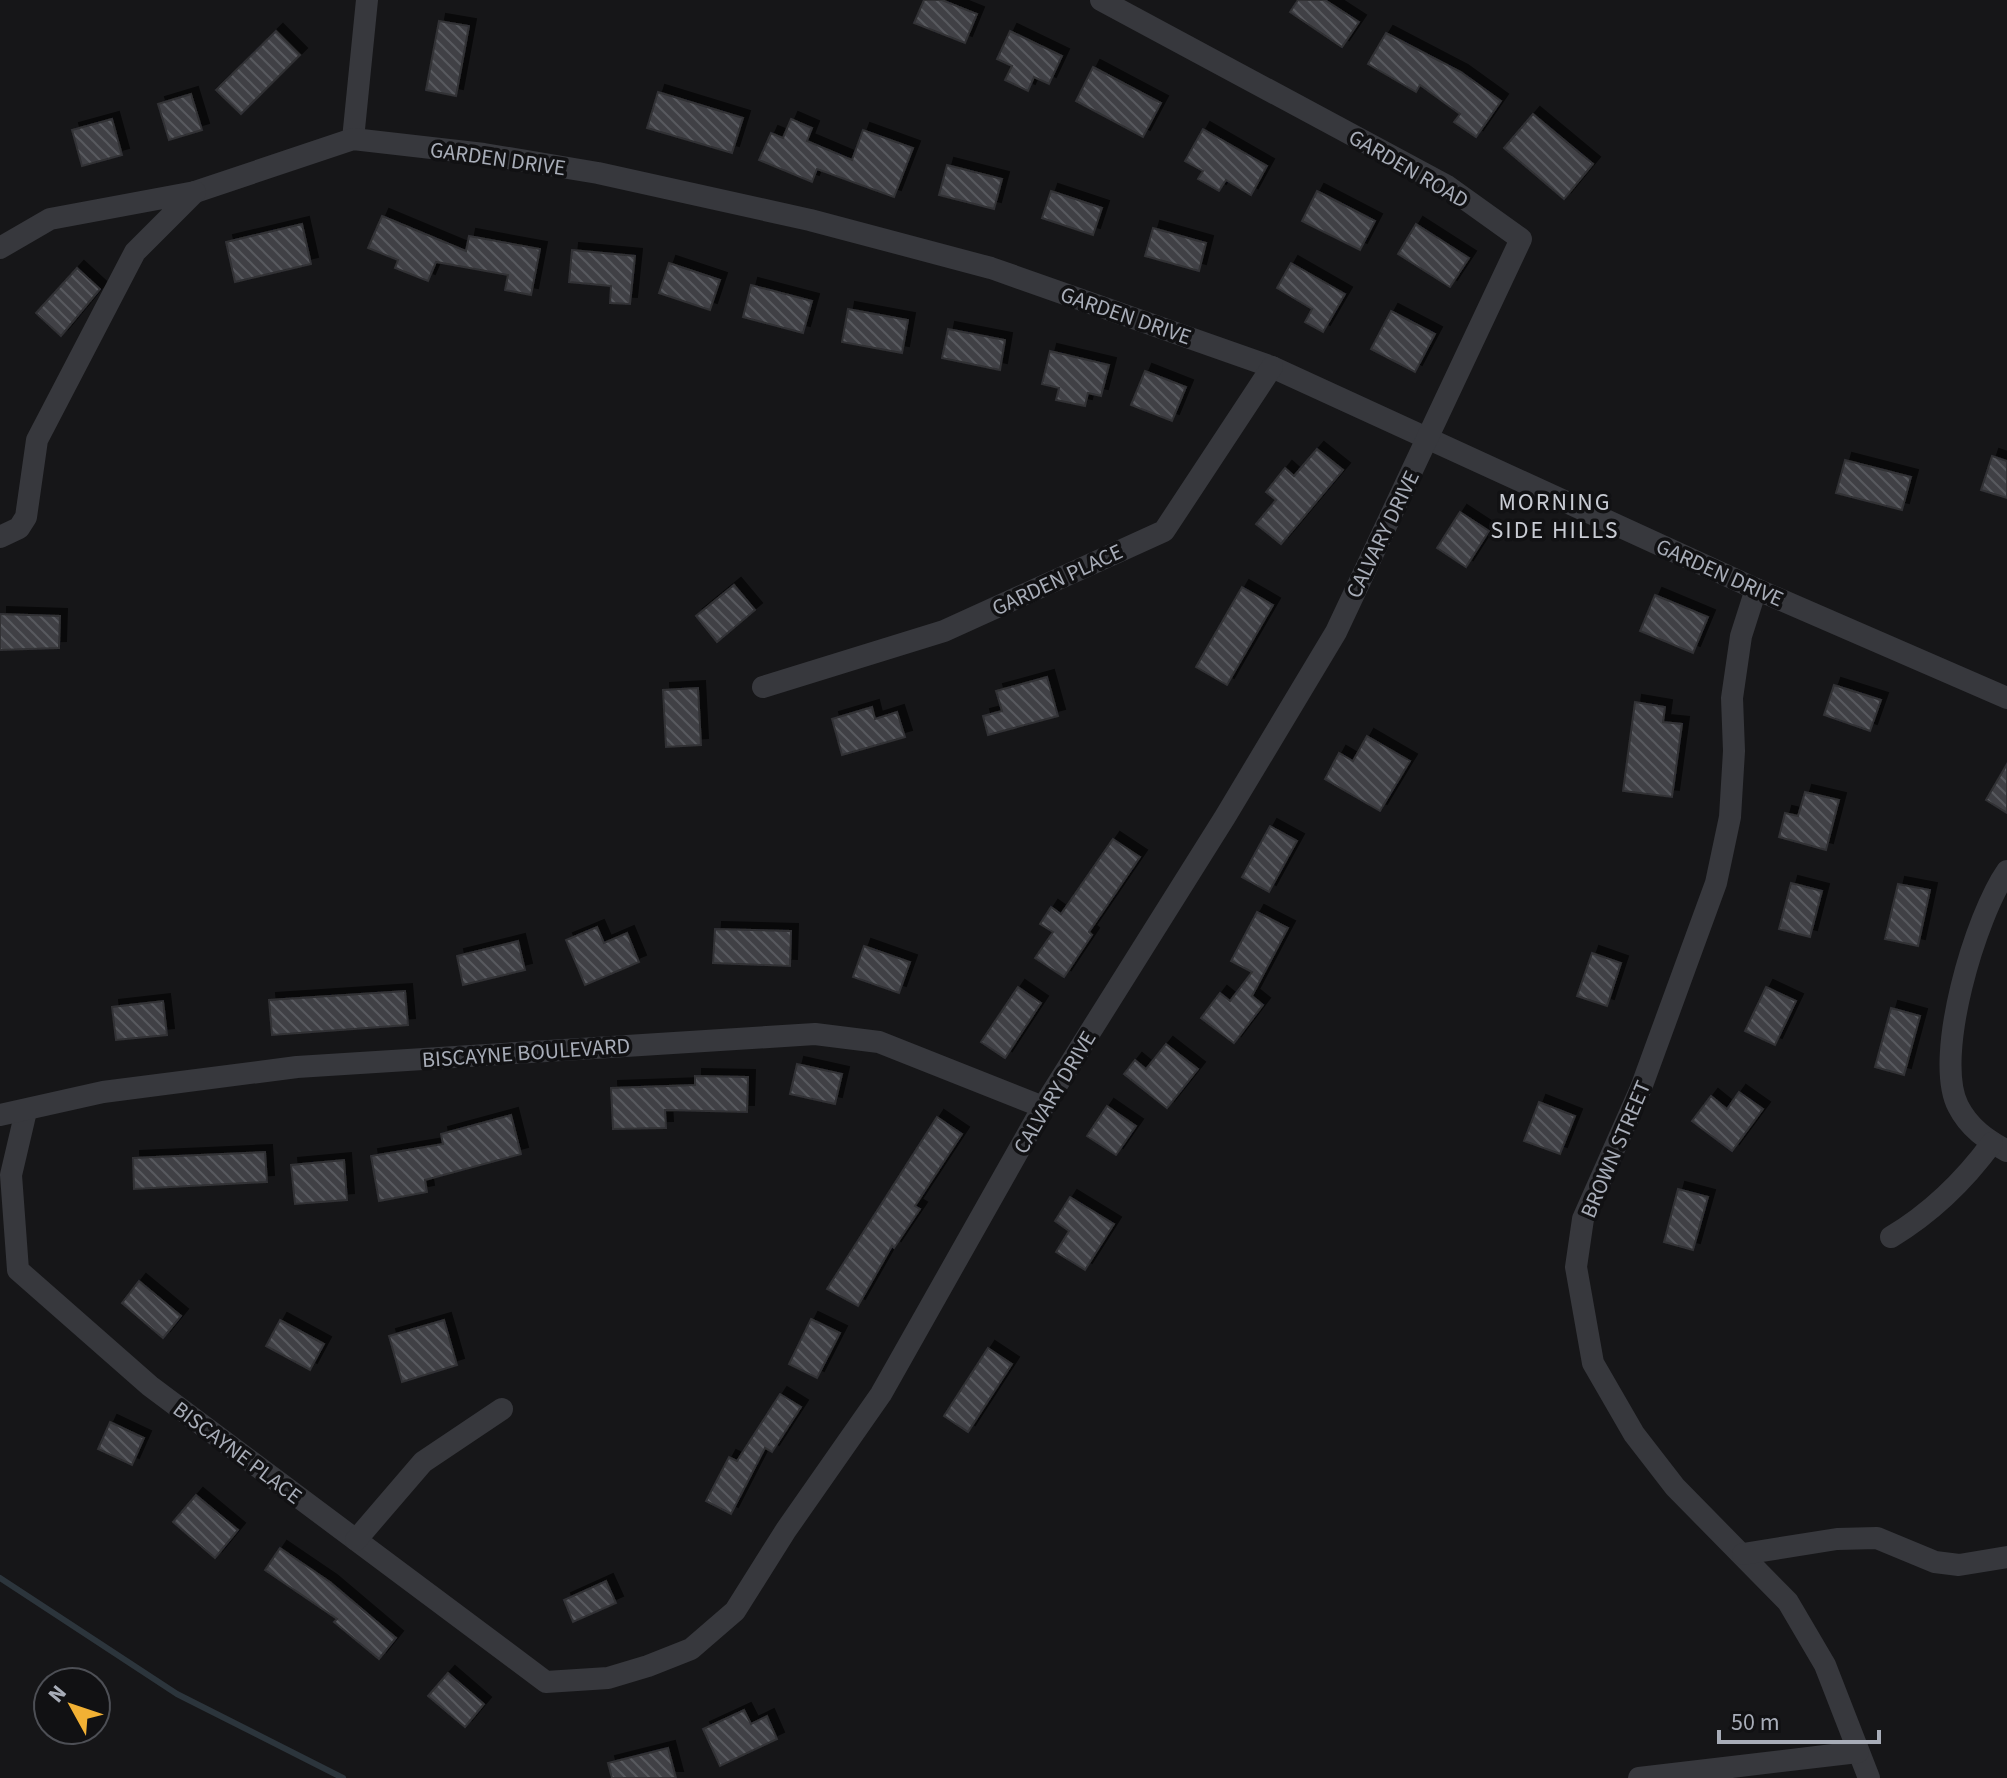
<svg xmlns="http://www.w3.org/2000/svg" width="2007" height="1778" viewBox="0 0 2007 1778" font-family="'Source Sans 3',sans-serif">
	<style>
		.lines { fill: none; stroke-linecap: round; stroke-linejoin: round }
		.stream { stroke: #2c353c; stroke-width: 6 }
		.building { fill: url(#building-back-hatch); stroke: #303034; stroke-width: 2; filter: url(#shadow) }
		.minor { stroke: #37383d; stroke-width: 22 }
		.labels { text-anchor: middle; stroke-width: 7; stroke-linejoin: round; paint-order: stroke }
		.street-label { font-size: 22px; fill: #a8adb8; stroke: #111113 }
		.neighbourhood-label { font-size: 24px; letter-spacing: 2px; fill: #c9ccd4; stroke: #111113 }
	</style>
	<defs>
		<pattern id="building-back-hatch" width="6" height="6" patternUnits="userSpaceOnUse" patternTransform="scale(2)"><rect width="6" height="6" fill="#404145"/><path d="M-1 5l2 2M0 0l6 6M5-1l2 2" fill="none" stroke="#595a5e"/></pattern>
		<filter id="shadow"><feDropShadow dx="7" dy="-7" stdDeviation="0" flood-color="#0009"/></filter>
	</defs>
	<rect width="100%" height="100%" fill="#161618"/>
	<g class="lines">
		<path class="stream" d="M0,1578l177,116 166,84"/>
	</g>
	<g class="building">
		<path d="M924,0h18l35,14 -12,29 -51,-20z"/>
		<path d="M1298,0h27l34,22 -17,25 -52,-35z"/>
		<path d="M439,21l30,5 -13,70 -30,-6z"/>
		<path d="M276,31l24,24 -59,59 -25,-24z"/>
		<path d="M1010,31l52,25 -13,28 -15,-7 -6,14 -23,-11 7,-14 -15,-7z"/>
		<path d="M1386,33l75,39 40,29 -25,36 -22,-15 6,-8 -40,-29 -4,7 -48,-28z"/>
		<path d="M1093,67l68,36 -18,34 -67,-36z"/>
		<path d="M658,92l85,26 -11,35 -85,-25z"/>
		<path d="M191,94l11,36 -33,10 -11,-36z"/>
		<path d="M1533,114l60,50 -29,35 -60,-51z"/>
		<path d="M112,119l10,36 -40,11 -10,-36z"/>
		<path d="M791,119l21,9 -5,13 45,19 11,-30 50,18 -19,49 -77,-28 -5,13 -53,-22 12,-27 12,5z"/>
		<path d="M1203,129l64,37 -16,29 -25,-15 -7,11 -21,-12 5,-8 -18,-10z"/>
		<path d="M947,165l55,14 -8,30 -55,-14z"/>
		<path d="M1051,191l51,17 -9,27 -51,-17z"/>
		<path d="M1317,191l58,30 -15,29 -58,-29z"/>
		<path d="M382,216l84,35 3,-15 71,13 -9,46 -26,-5 3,-15 -72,-13 -8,19 -33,-13 3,-8 -30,-12z"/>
		<path d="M302,224l9,40 -76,18 -9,-40z"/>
		<path d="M1416,224l53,34 -19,29 -52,-33z"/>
		<path d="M1153,228l53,15 -7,28 -54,-15z"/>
		<path d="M572,250l63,6 -5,48 -20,-1 1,-17 -42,-4z"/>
		<path d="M669,263l51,17 -10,30 -51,-17z"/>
		<path d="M1291,263l54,31 -22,38 -18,-10 7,-13 -35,-21z"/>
		<path d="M77,268l23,21 -39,47 -25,-23z"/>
		<path d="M751,285l61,16 -9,32 -60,-16z"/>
		<path d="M848,309l60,11 -6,33 -60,-11z"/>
		<path d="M1391,311l44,23 -20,38 -44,-23z"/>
		<path d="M948,329l57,11 -5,30 -58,-12z"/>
		<path d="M1050,351l59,14 -8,31 -13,-3 -3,13 -29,-6 3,-12 -17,-4z"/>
		<path d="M1145,371l41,16 -14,34 -41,-16z"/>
		<path d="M1317,449l26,21 -62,74 -25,-20 20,-24 -10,-8 19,-24 9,8z"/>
		<path d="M1992,456l15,5v37l-26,-8z"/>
		<path d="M1845,460l66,17 -9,33 -66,-17z"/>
		<path d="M1460,512l29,19 -23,36 -29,-19z"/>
		<path d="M734,585l21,25 -38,32 -21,-26z"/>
		<path d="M1242,587l31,18 -46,80 -31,-18z"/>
		<path d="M1655,595l53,22 -15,36 -53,-22z"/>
		<path d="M0,614l60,2 -1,32 -59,2z"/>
		<path d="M1047,677l11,39 -70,19 -5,-19 19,-5 -6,-20z"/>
		<path d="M1834,685l47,15 -11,31 -46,-16z"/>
		<path d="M698,688l3,57 -35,2 -3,-57z"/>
		<path d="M1635,702l30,5 -2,15 19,2 -10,73 -49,-6z"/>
		<path d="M872,707l3,12 22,-7 8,25 -63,18 -10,-36z"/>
		<path d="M1367,736l43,25 -30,50 -55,-32 14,-26 14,8z"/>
		<path d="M2007,764v49l-21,-13z"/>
		<path d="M1805,792l34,8 -13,50 -47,-13 6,-24 13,3z"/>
		<path d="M1270,826l27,15 -28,51 -27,-15z"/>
		<path d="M1113,839l27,18 -51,75 3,3 -28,42 -29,-19 18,-26 -13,-8 11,-17 10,7z"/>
		<path d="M1791,883l31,8 -12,46 -31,-8z"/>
		<path d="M1898,884l32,6 -12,56 -33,-7z"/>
		<path d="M1257,912l31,16 -36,68 11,9 -29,38 -33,-25 19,-25 10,8 22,-29 -21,-11z"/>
		<path d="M597,927l7,16 23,-10 12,29 -54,23 -19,-45z"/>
		<path d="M715,929l76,2 -1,35 -77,-3z"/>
		<path d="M518,941l7,29 -62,15 -6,-29z"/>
		<path d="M864,946l46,16 -11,31 -46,-16z"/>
		<path d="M1592,953l29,10 -14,43 -30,-10z"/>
		<path d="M1018,987l23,16 -36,55 -24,-16z"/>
		<path d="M1766,987l30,14 -21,44 -30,-14z"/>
		<path d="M405,991l3,34 -136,10 -3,-35z"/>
		<path d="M163,1001l4,34 -51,5 -4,-33z"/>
		<path d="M1891,1008l29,8 -16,59 -29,-8z"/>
		<path d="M1166,1044l32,25 -31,39 -43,-34 11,-14 11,9z"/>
		<path d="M797,1064l45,10 -7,30 -45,-10z"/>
		<path d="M695,1076l53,1 -1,35 -82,-2 1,18 -53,1 -2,-41 84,-3z"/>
		<path d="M1739,1092l24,17 -31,42 -40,-30 19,-25 16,13z"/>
		<path d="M1539,1102l36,14 -15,38 -36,-13z"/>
		<path d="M1107,1106l29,20 -20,29 -29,-19z"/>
		<path d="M511,1115l10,39 -96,26 2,12 -48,9 -8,-45 72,-12 -2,-10z"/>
		<path d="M937,1117l25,17 -47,72 5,3 -26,39 -2,-2 -34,60 -31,-17z"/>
		<path d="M265,1152l2,30 -133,7 -1,-31z"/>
		<path d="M344,1160l3,40 -52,4 -4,-39z"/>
		<path d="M1678,1189l30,8 -15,53 -29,-8z"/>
		<path d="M1070,1197l44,27 -29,46 -29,-18 13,-21 -14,-10z"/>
		<path d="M139,1281l42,35 -18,22 -41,-35z"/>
		<path d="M811,1319l29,14 -23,45 -28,-14z"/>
		<path d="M280,1320l44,24 -14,26 -44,-24z"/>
		<path d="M444,1320l13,45 -55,17 -13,-46z"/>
		<path d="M988,1348l24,16 -44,68 -24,-16z"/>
		<path d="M780,1394l21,13 -29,45 -7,-4 -34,66 -25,-13 23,-44 8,4z"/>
		<path d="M110,1422l34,16 -12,27 -34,-16z"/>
		<path d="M196,1495l42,35 -23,28 -42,-36z"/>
		<path d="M280,1548l50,34 66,56 -17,21 -45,-37 3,-3 -72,-49z"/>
		<path d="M606,1581l10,22 -43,19 -9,-22z"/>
		<path d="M448,1673l36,31 -19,23 -37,-31z"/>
		<path d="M744,1710l7,14 16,-8 10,23 -57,27 -17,-37z"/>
		<path d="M668,1748l8,30h-64l-4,-15z"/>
	</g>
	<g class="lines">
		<g class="minor">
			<path d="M353,139l14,-139"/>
			<path d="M195,192l158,-53 131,15 114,19 212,47 181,48 281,99 484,222 251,109"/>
			<path d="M0,248l50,-29 145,-27 -60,60 -98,188 -11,77 -7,11 -19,9"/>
			<path d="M1756,589l-15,47 -9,62 2,53 -4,66 -14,66 -75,205 -58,131 -7,48 17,96 41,71 41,53 113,115 37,63 44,113"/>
			<path d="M763,687l181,-56 220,-100 108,-164"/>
			<path d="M2007,871c-31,44 -74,186 -49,235 11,22 29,34 49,45"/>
			<path d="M26,1111l-15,64 7,95 132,116 396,296 62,-4 40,-12 43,-17 44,-38 51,-81 95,-136 162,-287 182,-290 111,-185 185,-393 -74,-53 -346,-186"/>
			<path d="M0,1115l103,-23 194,-25 518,-33 64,8 164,65"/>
			<path d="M1891,1237c40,-24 73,-56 101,-94"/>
			<path d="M356,1540l67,-78 79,-53"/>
			<path d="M1743,1554l94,-15 40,-1 58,24 24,3 48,-8"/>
			<path d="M1639,1778l219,-26"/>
		</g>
	</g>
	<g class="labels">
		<g class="street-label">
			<text transform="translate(498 158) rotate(8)" y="8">GARDEN DRIVE</text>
			<text transform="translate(1409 168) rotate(30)" y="8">GARDEN ROAD</text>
			<text transform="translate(1126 315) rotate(19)" y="8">GARDEN DRIVE</text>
			<text transform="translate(1382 534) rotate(-64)" y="8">CALVARY DRIVE</text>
			<text transform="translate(1720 572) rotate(24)" y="8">GARDEN DRIVE</text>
			<text transform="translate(1057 579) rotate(-25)" y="8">GARDEN PLACE</text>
			<text transform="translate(526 1052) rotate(-4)" y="8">BISCAYNE BOULEVARD</text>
			<text transform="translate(1054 1092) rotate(-59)" y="8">CALVARY DRIVE</text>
			<text transform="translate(1615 1149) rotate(-67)" y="8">BROWN STREET</text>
			<text transform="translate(238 1452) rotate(37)" y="8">BISCAYNE PLACE</text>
		</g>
		<g class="neighbourhood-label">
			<text x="1555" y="510">MORNING<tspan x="1555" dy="28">SIDE HILLS</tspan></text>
		</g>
	</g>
	<g transform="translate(72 1706) rotate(310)"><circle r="38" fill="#111113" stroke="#4d4f55" stroke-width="2"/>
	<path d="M0-6L14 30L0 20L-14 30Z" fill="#f2b134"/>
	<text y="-12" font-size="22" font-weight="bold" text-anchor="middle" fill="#a8adb8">N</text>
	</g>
	<path d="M1719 1730v12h160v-12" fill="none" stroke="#a8adb8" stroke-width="4"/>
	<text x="1731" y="1730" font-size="24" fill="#a8adb8" stroke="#111113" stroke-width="6" paint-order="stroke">50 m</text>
</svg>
